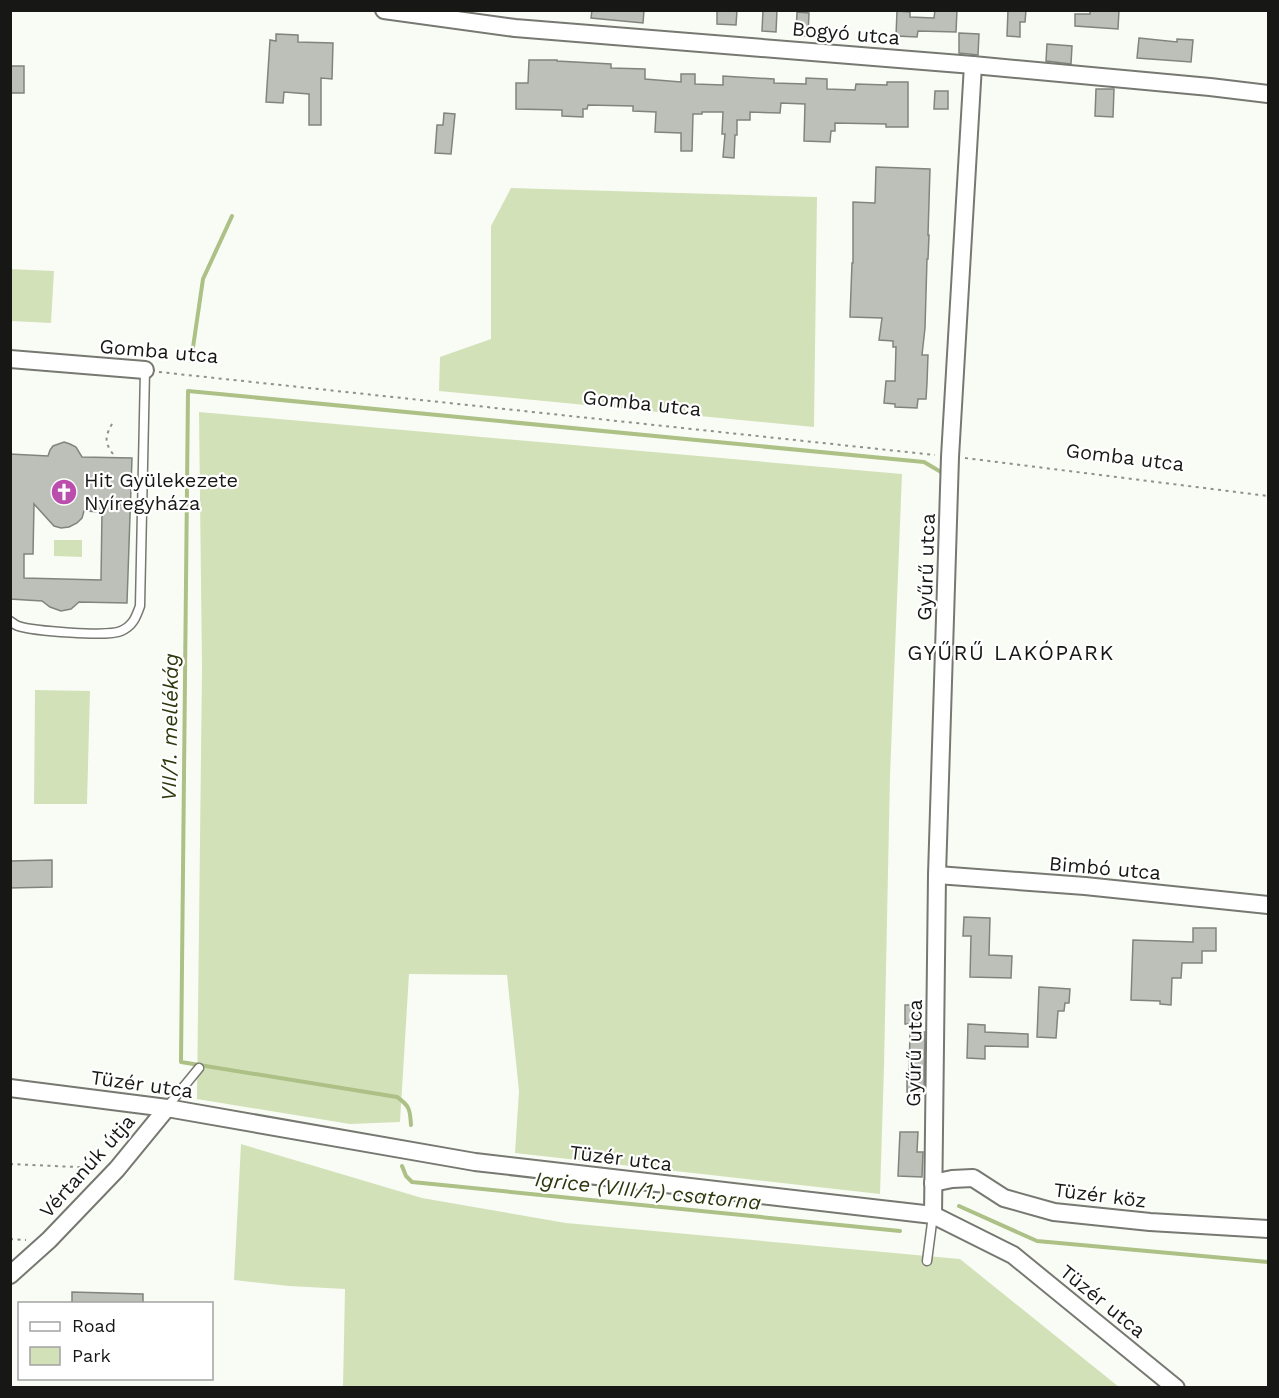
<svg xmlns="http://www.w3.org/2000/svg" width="1279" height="1398" viewBox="0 0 1279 1398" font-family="'Work Sans',sans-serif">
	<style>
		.green { fill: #d3e1b9 }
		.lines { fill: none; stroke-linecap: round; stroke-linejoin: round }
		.stream { stroke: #adc086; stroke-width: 4 }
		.building { fill: #bdc0b8; stroke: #81847d; stroke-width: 1.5; fill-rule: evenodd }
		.lane-casing { stroke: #767871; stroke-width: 11 }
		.street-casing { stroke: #767871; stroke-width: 20 }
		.path { stroke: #8e908b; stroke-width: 2; stroke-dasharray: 3 4.5; stroke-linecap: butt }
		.lane { stroke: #fff; stroke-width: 8 }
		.street { stroke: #fff; stroke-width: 16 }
		.labels { text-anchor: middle; stroke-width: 4.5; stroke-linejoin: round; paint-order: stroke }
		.street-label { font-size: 20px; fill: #171816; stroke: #fff }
		.poi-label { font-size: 20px; fill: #171816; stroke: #fff; text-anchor: start }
		.neighbourhood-label { font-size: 21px; letter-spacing: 1.5px; fill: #171816; stroke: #fff }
		.water-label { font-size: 21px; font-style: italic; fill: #2d380d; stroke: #fff }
	</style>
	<rect width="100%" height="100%" fill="#f9fcf4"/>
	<g class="green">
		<path d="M511,188l306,9 -3,230 -375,-36 1,-34 51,-18v-113z"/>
		<path d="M10,269l44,2 -3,52 -40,-2z"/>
		<path d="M199,412l703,62 -12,302 -6,291 -4,127 -365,-41 4,-62 -12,-116 -98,-1 -9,148 -50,2 -153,-25 5,-431z"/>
		<path d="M54,540h28v17l-28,-1z"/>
		<path d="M35,690l55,1 -3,113h-53z"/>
		<path d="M241,1144l181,54 144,25 394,36 159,128h-776l2,-98 -56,-3 -55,-6z"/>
	</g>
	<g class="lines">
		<g class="stream">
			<path d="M191,361l12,-82 29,-63"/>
			<path d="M411,1125c-1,-15 -1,-19 -14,-28l-216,-35 7,-671 736,71 17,10"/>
			<path d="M402,1166l4,10 6,6 488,49"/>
			<path d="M959,1206l78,35 231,21"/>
		</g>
	</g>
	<g class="building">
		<path d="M592,10h52l-1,13 -52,-5z"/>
		<path d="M717,10h20l-1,15 -19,-1z"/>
		<path d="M763,10h14l-1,22 -14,-1z"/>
		<path d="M935,10h22l-1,22 -38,-1 -1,6 -21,-1 1,-25 13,1v5l24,1z"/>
		<path d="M1008,10h18l-1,12h-5v15l-13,-1z"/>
		<path d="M1090,10h29l-1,19 -43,-3v-12h15z"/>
		<path d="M797,12l12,1 -1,23 -12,-1z"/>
		<path d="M959,33l20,1 -1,21 -19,-2z"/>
		<path d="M276,34l22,1v7l35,1 -1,36 -11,-1v47h-12v-31l-25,-2 -1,11 -17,-1 4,-62 6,1z"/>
		<path d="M1139,38l38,4v-3l16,1 -2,22 -54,-4z"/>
		<path d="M1047,44l25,2 -1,18 -25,-3z"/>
		<path d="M529,60h28v1l54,3v4l34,1v10l36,3v-8h14v10l28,1v-9l51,3v4l32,1v-6l21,1v10l28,1 1,-6 31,1v-3h21v45h-22v-3l-51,-1v8h-4l-1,11 -26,-1 1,-37 -24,-1 -1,10 -30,-1v8h-13v15h-2l-1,23 -11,-1 2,-23h-3l1,-22h-21v2h-9l-1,37h-11v-18l-26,-1 1,-20 -23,-1v-5l-45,-1 -1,4h-4v8l-21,-1v-6l-46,-1v-26h12z"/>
		<rect x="10" y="66" width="14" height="27"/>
		<path d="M1096,89h18l-1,28 -18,-1z"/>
		<path d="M935,91h13v18h-14z"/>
		<path d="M444,113l11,1 -4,40 -16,-1 2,-28h6z"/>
		<path d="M876,167l54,2 -2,66h1l-1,24h-1l-2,69 -3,27h6l-1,28 -1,16h-8l-1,9 -22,-1v-3l-11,-1 2,-22h9l1,-34h-3v-6l-14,-1 3,-22 -32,-1 2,-54h1v-61l22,1z"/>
		<path d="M64,442l6,2 6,3 6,10 50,1 -5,145 -48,-1 -8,7 -10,2 -11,-4 -8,-6 -32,-2v-145l38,2 2,-6 3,-4zM34,504l20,22 7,2 8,-1 8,-4 5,-5 2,-7 18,1 -1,68 -77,-2v-24h9z"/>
		<path d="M52,860v27l-42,1v-27z"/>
		<path d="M964,917l26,1 -1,37 23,1 -1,22 -41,-1 1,-41h-8z"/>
		<path d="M1193,928h23v23h-14v12h-20l-1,15h-9l-1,27 -11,-1v-3l-29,-1 2,-60 60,2z"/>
		<path d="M1039,987l31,2 -1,14h-4l-1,8h-6l-2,27 -19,-1z"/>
		<rect x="905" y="1005" width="13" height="19"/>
		<path d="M968,1024l17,1v7l43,2v13l-43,-1v13l-18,-1z"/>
		<path d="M910,1032h15l-1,61 -17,-1v-17h2z"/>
		<path d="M900,1132h18l-1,20h6l-1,25 -24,-1z"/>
		<path d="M72,1292l71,2v10h-71z"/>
	</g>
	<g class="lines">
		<defs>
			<g id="lane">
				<path d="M10,621c3,2 5,4 8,5 15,5 90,11 103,5 12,-5 15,-14 19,-25l5,-236"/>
				<path d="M167,1107l32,-39"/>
				<path d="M927,1261l6,-46"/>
			</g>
			<g id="street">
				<path d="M384,10l131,18 458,37 237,22 58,7"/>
				<path d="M10,359l135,11"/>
				<path d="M937,875l148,11 183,19"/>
				<path d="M10,1088l157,20 308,54 458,53 80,40 163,133"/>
				<path d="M933,1183l19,-4 21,-1 31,20 50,14 96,10 118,7"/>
				<path d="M933,1215l4,-340 13,-418 23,-392"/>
				<path d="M10,1275l39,-35 68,-71 50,-61"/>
			</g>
		</defs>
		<use href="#lane" class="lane-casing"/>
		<use href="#street" class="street-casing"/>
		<g class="path">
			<path d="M159,372l776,83"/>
			<path d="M113,454c-10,-13 -7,-19 0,-32"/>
			<path d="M965,458l303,38"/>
			<path d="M10,1164l88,4"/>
			<path d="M10,1239l16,1"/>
		</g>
		<use href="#lane" class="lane"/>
		<use href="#street" class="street"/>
	</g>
	<defs>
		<symbol id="church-disc" viewBox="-11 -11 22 22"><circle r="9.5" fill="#bb4ead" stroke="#fff"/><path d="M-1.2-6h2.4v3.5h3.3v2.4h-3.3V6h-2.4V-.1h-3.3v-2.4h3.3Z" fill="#fff"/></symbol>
	</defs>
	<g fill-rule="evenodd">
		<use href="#church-disc" x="49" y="477" width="30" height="30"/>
	</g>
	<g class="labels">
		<g class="street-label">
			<text transform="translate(846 33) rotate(5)" y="7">Bogyó utca</text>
			<text transform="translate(159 351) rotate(5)" y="7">Gomba utca</text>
			<text transform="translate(642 403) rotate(6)" y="7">Gomba utca</text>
			<text transform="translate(1125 457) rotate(7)" y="7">Gomba utca</text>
			<text transform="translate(926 567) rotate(-88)" y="7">Gyűrű utca</text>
			<text transform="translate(1105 868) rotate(5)" y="7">Bimbó utca</text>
			<text transform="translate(914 1053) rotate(-89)" y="7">Gyűrű utca</text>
			<text transform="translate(142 1084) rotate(8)" y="7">Tüzér utca</text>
			<text transform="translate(621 1158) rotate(7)" y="7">Tüzér utca</text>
			<text transform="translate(87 1166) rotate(-48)" y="7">Vértanúk útja</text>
			<text transform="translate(1100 1195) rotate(7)" y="7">Tüzér köz</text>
			<text transform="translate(1103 1301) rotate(39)" y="7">Tüzér utca</text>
		</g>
		<g class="poi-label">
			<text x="84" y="487">Hit Gyülekezete<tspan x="84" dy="23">Nyíregyháza</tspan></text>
		</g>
		<g class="neighbourhood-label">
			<text x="1011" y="660">GYŰRŰ LAKÓPARK</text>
		</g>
		<g class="water-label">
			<text transform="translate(170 727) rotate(-89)" y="7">VII/1. mellékág</text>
			<text transform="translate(648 1191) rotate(6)" y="7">Igrice (VIII/1.) csatorna</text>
		</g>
	</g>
	<rect width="1279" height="1398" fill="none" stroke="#171816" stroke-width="24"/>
	<rect x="18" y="1302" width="195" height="78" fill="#ffffff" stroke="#a2a3a2" stroke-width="1.5"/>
	<rect x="30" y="1322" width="30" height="9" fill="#ffffff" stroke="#a2a3a2" stroke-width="1.5"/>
	<text x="72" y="1332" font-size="18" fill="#171816">Road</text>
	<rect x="30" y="1347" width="30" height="18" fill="#d3e1b9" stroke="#a2a3a2" stroke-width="1.5"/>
	<text x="72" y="1362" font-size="18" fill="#171816">Park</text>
</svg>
